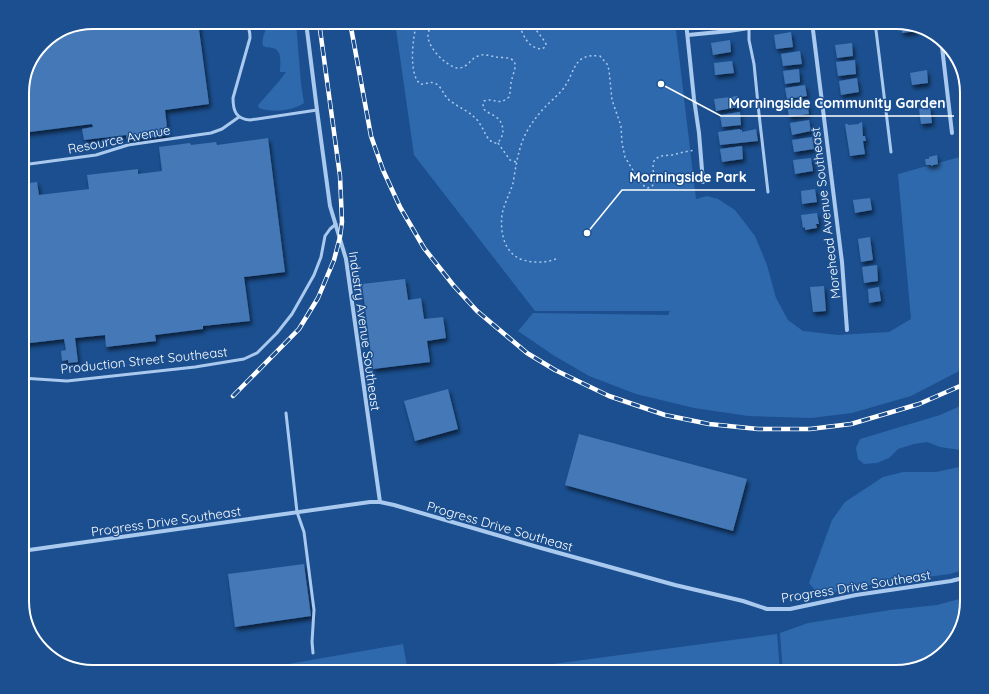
<svg xmlns="http://www.w3.org/2000/svg" width="989" height="694" viewBox="0 0 989 694" font-family="Quicksand,sans-serif">
	<style>
		.green { fill: #2e69ad }
		.building { fill: #4478b7; filter: url(#shadow) }
		.lines { fill: none; stroke-linecap: round; stroke-linejoin: round }
		.path { stroke: #a9c9ee; stroke-width: 1.5; stroke-dasharray: 2 3; stroke-linecap: butt }
		.service { stroke: #a9c9ee; stroke-width: 3 }
		.minor { stroke: #a9c9ee; stroke-width: 4 }
		.rail-casing { stroke: #fff; stroke-width: 4.5 }
		.rail { stroke: #1b4f8f; stroke-width: 3; stroke-dasharray: 9; stroke-linecap: butt }
		.labels { text-anchor: middle; stroke-width: 3; stroke-linejoin: round; paint-order: stroke }
		.street-label { font-size: 13px; fill: #fff; stroke: #1b4f8f }
		.rim { fill: none; stroke: #fff; stroke-width: 2 }
		.leader { fill: none; stroke: #fff; stroke-width: 1.5 }
		.callout-dot { fill: #fff; stroke: #1b4f8f; stroke-width: 1.5 }
		.callout-label { font-size: 14px; text-anchor: middle; font-weight: bold; fill: #fff; stroke: #1b4f8f; stroke-width: 3; stroke-linejoin: round; paint-order: stroke }
	</style>
	<defs>
		<filter id="shadow"><feDropShadow dx="2" dy="3.5" stdDeviation="2" flood-color="#0009"/></filter>
	</defs>
	<rect width="100%" height="100%" fill="#1b4f8f"/>
	<g class="green">
		<path d="M270,22h26l5,62 3,19c-11,8 -33,10 -45,5l-1,-3 2,-2 20,-23 6,-8h-6c0,-8 3,-21 -7,-24 -4,-1 -6,0 -10,-2 -2,-9 3,-17 7,-24z"/>
		<path d="M395,22h280l21,177 11,-3 11,3 17,11 20,26 12,29 9,33 12,22 15,11 35,4 51,-3 22,-13 -13,-145 69,-19v212l-56,29 -59,17 -41,5 -63,-2 -54,-8 -58,-14 -47,-18 -36,-21 -35,-24 15,-18 135,2 2,-4h-135l-121,-156z"/>
		<path d="M967,403v48l-27,-4 -13,-5 -13,2 -16,5 -9,9 -12,5 -13,1 -6,-5 -2,-11 4,-9 80,-24z"/>
		<path d="M967,463v106l-17,5 -71,9 -60,12 -10,-12 23,-63 13,-18 38,-25 20,-5h33l23,-5z"/>
		<path d="M967,597v5l-14,42 -25,21 -32,7h-113l-3,-39 28,-10 82,-13 47,-5z"/>
		<path d="M777,634l3,38h-287z"/>
		<path d="M403,644l5,28h-166z"/>
	</g>
	<g class="building">
		<path d="M93,22h105l11,82 -44,6 3,25 -41,5 -1,-5 -42,5 -2,-11 11,-2 -1,-3 -70,9v-45l7,-27 17,-21z"/>
		<path d="M901,23l16,6v2l-15,2z"/>
		<path d="M791,32l2,15 -17,2 -2,-14z"/>
		<path d="M730,40l1,12 -18,3 -2,-12z"/>
		<path d="M852,43l1,13 -16,2 -2,-13z"/>
		<path d="M800,51l2,13 -19,2 -2,-12z"/>
		<path d="M855,60l1,14 -18,2 -2,-14z"/>
		<path d="M732,61l2,12 -19,2 -1,-12z"/>
		<path d="M799,69l1,13 -15,2 -2,-13z"/>
		<path d="M927,70l1,13 -16,2 -2,-12z"/>
		<path d="M857,78l2,14 -18,3 -2,-14z"/>
		<path d="M805,85l2,11 -20,3 -2,-11z"/>
		<path d="M738,96l1,11 -23,4 -2,-12z"/>
		<path d="M807,102l2,12 -20,3 -2,-12z"/>
		<path d="M930,107l2,16 -11,1 -2,-15z"/>
		<path d="M740,112l1,13 -19,2 -2,-12z"/>
		<path d="M809,120l2,11 -19,4 -2,-12z"/>
		<path d="M862,122l1,14h2l1,5h-3l2,13 -15,2 -5,-32h3v1l11,-1v-1z"/>
		<path d="M740,129v1h2v2l14,-3 2,12 -38,4 -2,-13z"/>
		<path d="M812,137l2,12 -20,3 -2,-12z"/>
		<path d="M268,138l17,134 -41,5 6,44 -47,5v3l-48,6 1,6 -50,6 -1,-12 -30,3 3,24 -10,1v-3l-6,1 -1,-10 5,-1 -2,-11 -42,5v-160l15,-2 2,13 50,-6 -2,-14 51,-6v5l24,-3 -3,-24 31,-4 1,2 25,-3 1,3z"/>
		<path d="M742,146l1,13 -21,3 -2,-13z"/>
		<path d="M937,155l1,9 -5,1v1h-1l-1,-1h-5l-1,-6h4v-2z"/>
		<path d="M811,158l2,13 -18,3 -2,-14z"/>
		<path d="M815,189l2,13 -15,2 -1,-13z"/>
		<path d="M870,198l2,12 -17,3 -2,-13z"/>
		<path d="M817,213l2,11h-3l1,4 -12,2v-3l-2,1 -2,-13z"/>
		<path d="M870,237l3,23 -12,2 -3,-23z"/>
		<path d="M877,265l1,16 -14,2 -2,-16z"/>
		<path d="M405,279l3,21 13,-2 3,21 19,-2 3,21 -19,3 3,21 -57,7 -11,-85z"/>
		<path d="M824,286l2,25 -13,1 -3,-25z"/>
		<path d="M879,287l2,14 -12,2 -1,-14z"/>
		<path d="M448,389l10,40 -43,12 -11,-40z"/>
		<path d="M579,434l168,45 -14,52 -168,-46z"/>
		<path d="M304,564l7,52 -76,11 -7,-53z"/>
	</g>
	<g class="lines">
		<g class="path">
			<path d="M417,22c-4,14 -9,51 3,62 5,1 9,-3 14,-1 7,2 9,11 14,16 10,9 25,13 32,25 5,7 7,19 17,19 8,-6 8,-20 -1,-26 -6,-5 -16,-5 -12,-16 12,-4 13,6 25,-4 2,-6 1,-12 3,-18 1,-6 7,-16 -1,-20 -4,-2 -11,-1 -15,-2 -6,-1 -12,-4 -18,-1 -8,3 -11,13 -21,12 -11,-2 -30,-21 -29,-33 0,-5 4,-10 8,-13"/>
			<path d="M517,22c7,12 9,26 25,27l3,-2 1,-3 -3,-5 -7,-9 -1,-8"/>
			<path d="M498,143l12,17 6,2"/>
			<path d="M556,259c-11,4 -22,4 -33,1 -19,-6 -23,-28 -21,-45 2,-12 8,-21 11,-32 3,-17 5,-34 13,-50 5,-9 11,-17 18,-25 6,-6 13,-12 19,-19 13,-17 9,-36 37,-33l7,8 2,6 3,30 9,26 1,17 3,14 15,25 4,4 4,2 4,-2 2,-2 -1,-19 1,-4 3,-3 4,-2 11,-1 12,-3 11,-2"/>
		</g>
		<g class="service">
			<path d="M244,22c5,5 6,9 6,16l-17,60c0,13 3,21 17,22l67,-10"/>
			<path d="M749,22v18l5,24 5,50 9,78"/>
			<path d="M875,22l16,130"/>
			<path d="M249,27l6,-5"/>
			<path d="M22,165l74,-10 32,-10 83,-12 11,-4 17,-12"/>
			<path d="M22,378l45,3 128,-14 49,-8 13,-6 20,-20 15,-19 22,-39 7,-18 4,-21 5,-7 6,-5"/>
			<path d="M286,413l11,99 7,20 10,78 -2,32 1,11"/>
		</g>
		<g class="minor">
			<path d="M306,22l11,88 13,96 16,53 34,243"/>
			<path d="M686,22l8,77 5,34 4,49"/>
			<path d="M812,22l30,240 5,68"/>
			<path d="M688,35l41,-4 47,-7 22,-2"/>
			<path d="M941,38l11,95"/>
			<path d="M22,551l348,-49h10l14,3 147,43 134,37 68,16 24,8h23l66,-14 95,-14 16,-4"/>
		</g>
		<defs>
			<g id="rail">
				<path d="M350,22l21,114 12,34 17,37 24,41 30,38 23,25 50,42 28,17 54,26 56,19 44,9 49,5h52l41,-5 68,-20 48,-21"/>
				<path d="M233,396l66,-67 19,-31 16,-38 6,-23 2,-15 -2,-46 -21,-154"/>
			</g>
		</defs>
		<use href="#rail" class="rail-casing"/>
		<use href="#rail" class="rail"/>
	</g>
	<g class="labels">
		<g class="street-label">
			<text transform="translate(119 139) rotate(-11)" y="5">Resource Avenue</text>
			<text transform="translate(825 213) rotate(-97)" y="5">Morehead Avenue Southeast</text>
			<text transform="translate(365 331) rotate(82)" y="5">Industry Avenue Southeast</text>
			<text transform="translate(144 360) rotate(-6)" y="5">Production Street Southeast</text>
			<text transform="translate(166 521) rotate(-8)" y="5">Progress Drive Southeast</text>
			<text transform="translate(500 526) rotate(16)" y="5">Progress Drive Southeast</text>
			<text transform="translate(856 586) rotate(-9)" y="5">Progress Drive Southeast</text>
		</g>
	</g>
	<path d="M0 0H989V694H0ZM93 29H896A64 64 0 0 1 960 93V601A64 64 0 0 1 896 665H93A64 64 0 0 1 29 601V93A64 64 0 0 1 93 29Z" fill="#1b4f8f" fill-rule="evenodd"/>
	<path class="rim" d="M93 29H896A64 64 0 0 1 960 93V601A64 64 0 0 1 896 665H93A64 64 0 0 1 29 601V93A64 64 0 0 1 93 29Z"/>
	<path class="leader" d="M661 84L721 116H954M587 233L622 190H755"/>
	<g class="callout-dot">
		<circle cx="661" cy="84" r="4"/>
		<circle cx="587" cy="233" r="4"/>
	</g>
	<g class="callout-label">
		<text x="837" y="108">Morningside Community Garden</text>
		<text x="688" y="182">Morningside Park</text>
	</g>
</svg>
